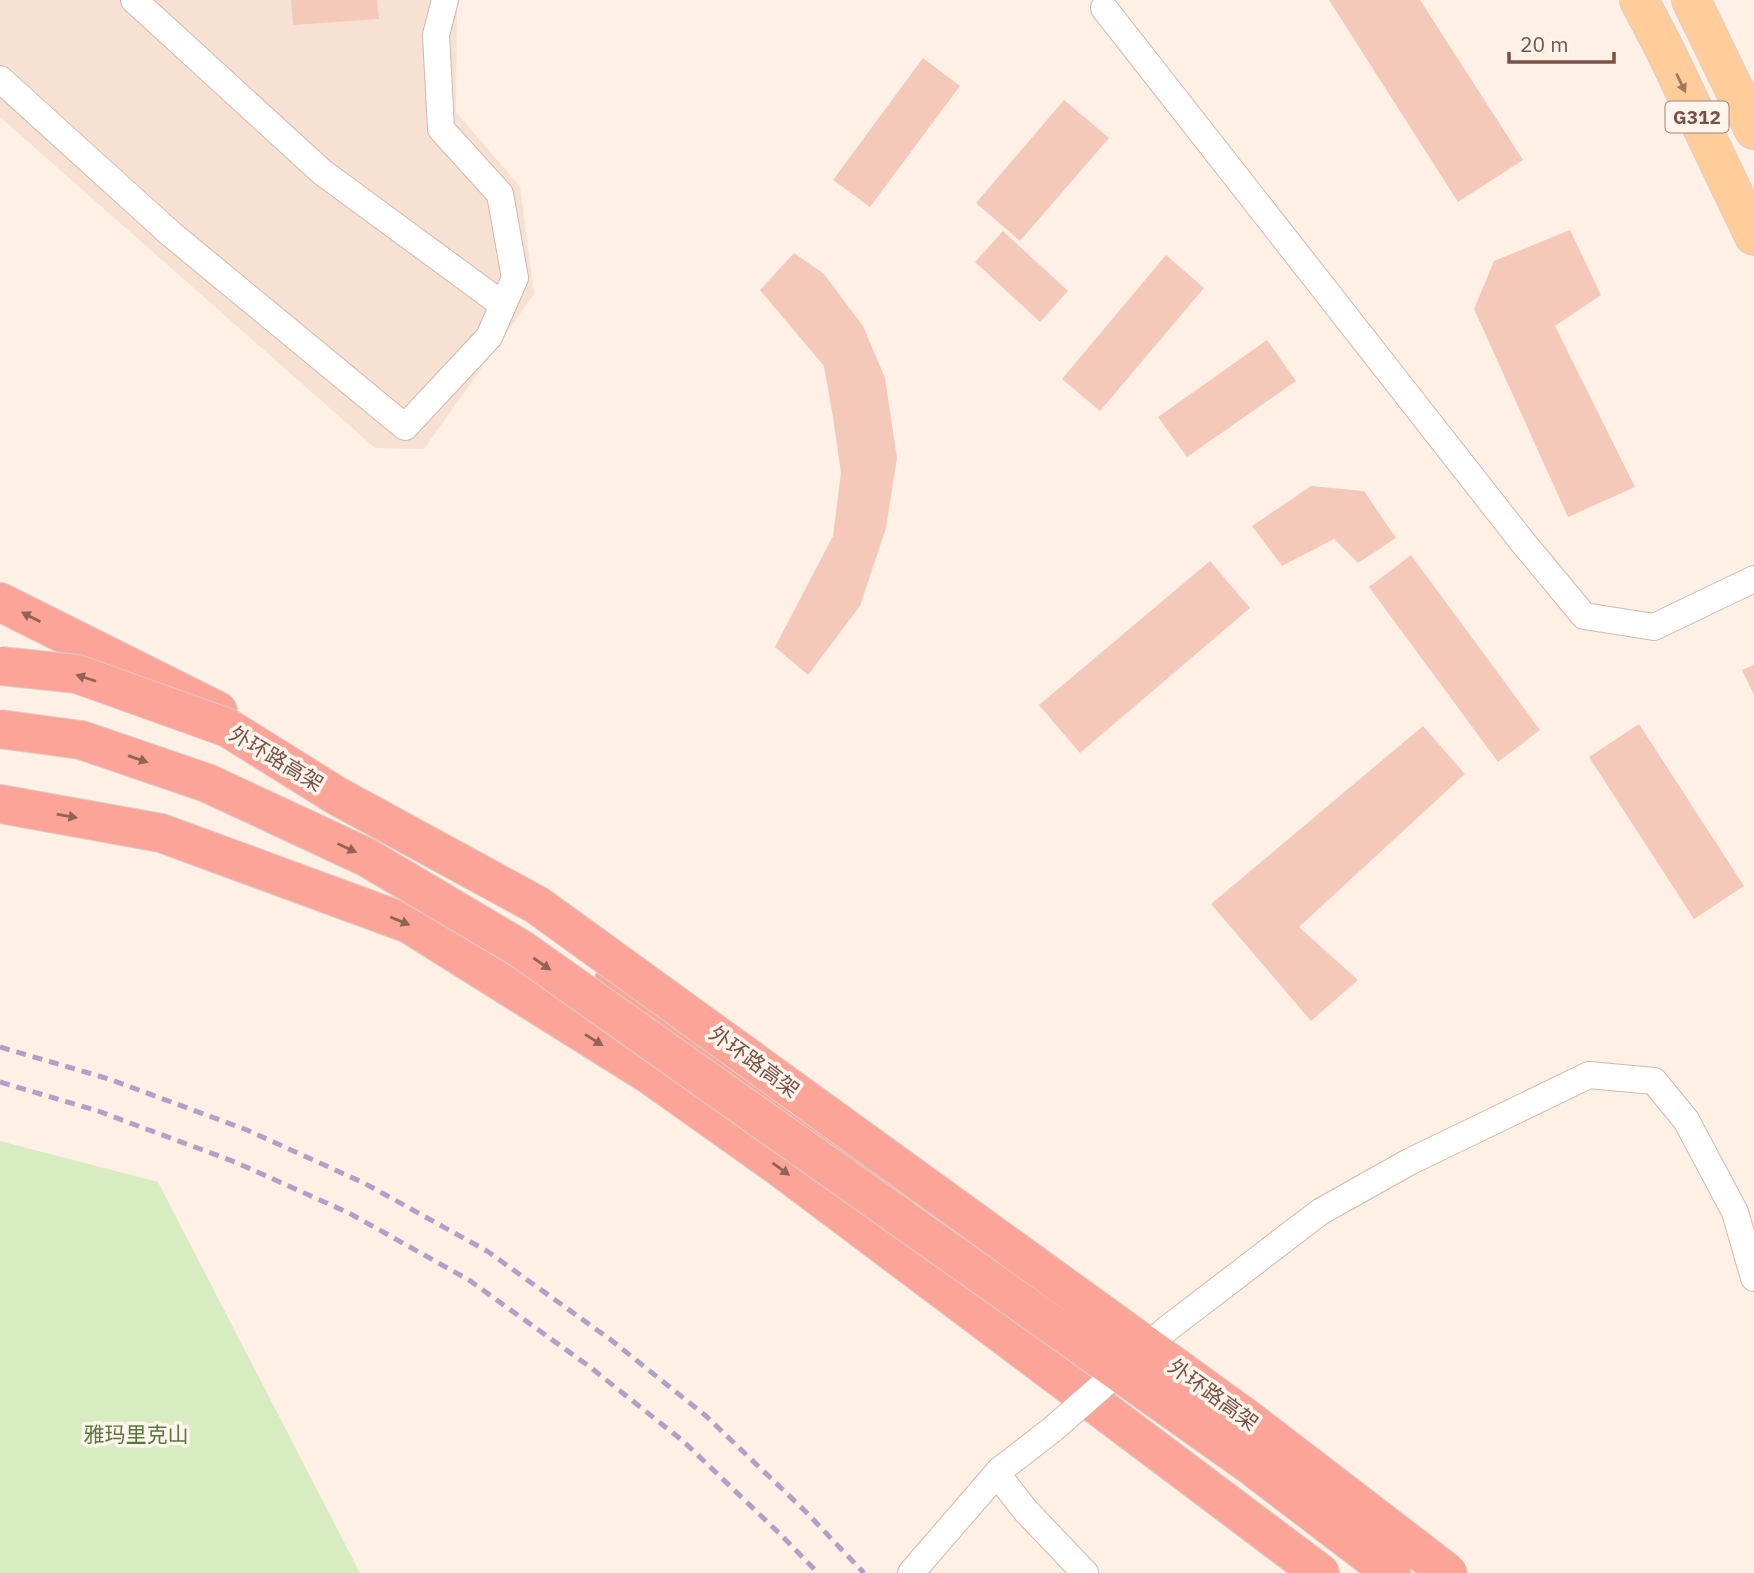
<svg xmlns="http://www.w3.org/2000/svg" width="1754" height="1573" viewBox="0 0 1754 1573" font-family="'IBM Plex Sans','Noto Sans SC',sans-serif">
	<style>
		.residential { fill: #f6e1d2 }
		.green { fill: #d8ecc1 }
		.building { fill: #f5c9ba }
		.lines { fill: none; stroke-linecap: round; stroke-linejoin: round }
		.street-casing { stroke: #d2b8ac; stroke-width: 28 }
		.primary-casing { stroke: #d9cfcb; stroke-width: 40 }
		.highway-casing { stroke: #d9cfcb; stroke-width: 40 }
		.street { stroke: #fff; stroke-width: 26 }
		.primary { stroke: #ffcc9a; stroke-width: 38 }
		.highway { stroke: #fca497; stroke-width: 38 }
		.rail { stroke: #b1a1c8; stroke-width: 5; stroke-dasharray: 10 7; stroke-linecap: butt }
		.street-bridge-casing { stroke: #d2b8ac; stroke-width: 28; stroke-linecap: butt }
		.highway-bridge-casing { stroke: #d9cfcb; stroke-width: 40; stroke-linecap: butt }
		.street-bridge { stroke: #fff; stroke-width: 26 }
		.highway-bridge { stroke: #fca497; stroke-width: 38 }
		.oneway { fill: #a07760 }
		.oneway2 { fill: #926257 }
		.labels { text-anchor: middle; stroke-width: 7; stroke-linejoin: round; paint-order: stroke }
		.shield { fill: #fff5ec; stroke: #a08378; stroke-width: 2 }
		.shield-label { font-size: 19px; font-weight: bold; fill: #785247 }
		.street-label { font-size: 21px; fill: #785247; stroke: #fff5ec }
		.park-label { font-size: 21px; fill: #56793c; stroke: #fff5ec }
	</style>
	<rect width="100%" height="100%" fill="#fef0e4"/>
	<path class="residential" d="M0,0h457l-1,112 64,75 14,107 -110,155 -49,-1 -375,-331z"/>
	<path class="green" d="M0,1141l158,41 202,391h-360z"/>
	<g class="building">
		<path d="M291,0h86l2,19 -86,6z"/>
		<path d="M1329,0h91l103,160 -65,42z"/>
		<path d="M923,58l37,28 -90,121 -37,-27z"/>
		<path d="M1064,100l45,38 -89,103 -44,-38z"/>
		<path d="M1570,230l31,65 -46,31 80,161 -67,30 -94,-208 20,-48z"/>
		<path d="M1003,231l65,60 -28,31 -65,-60z"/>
		<path d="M794,253l30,21 39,52 22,52 12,80 -11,70 -26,78 -52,69 -33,-28 58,-111 8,-63 -8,-56 -9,-51 -64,-76z"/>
		<path d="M1166,255l38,33 -104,123 -38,-32z"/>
		<path d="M1267,340l29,41 -109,76 -29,-40z"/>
		<path d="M1311,486l53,5 32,47 -38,25 -24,-24 -52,27 -30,-40z"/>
		<path d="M1411,555l129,175 -42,32 -129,-175z"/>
		<path d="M1210,561l40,47 -170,145 -41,-48z"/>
		<path d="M1754,665v30l-12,-25z"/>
		<path d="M1639,724l105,162 -50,33 -105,-162z"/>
		<path d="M1423,726l42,48 -166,153 59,53 -47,41 -100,-117z"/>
	</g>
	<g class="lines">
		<defs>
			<g id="street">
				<path d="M134,0l188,172 181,133"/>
				<path d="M1104,8l417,532 63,76 70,11 100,-48"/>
				<path d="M0,79l171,155 234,193 84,-90 26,-59 -15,-84 -59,-65 -5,-94 9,-35"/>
				<path d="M1167,1329l153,-117 89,-50 180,-87 65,6 32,39 49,92 19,66"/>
				<path d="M1053,1429l-53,41 -3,4 29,37 59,62"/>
				<path d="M911,1573l89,-103"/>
			</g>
			<g id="primary">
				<path d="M1639,0l26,50 89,186"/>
				<path d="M1691,0l63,130"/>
			</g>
			<g id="highway">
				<path d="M0,602l218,109"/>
				<path d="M0,804l161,29 248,91 241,151 131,93 539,405"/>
				<path d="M613,983l284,210"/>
			</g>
		</defs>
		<use href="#street" class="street-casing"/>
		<use href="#primary" class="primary-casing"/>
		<use href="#highway" class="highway-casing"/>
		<use href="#street" class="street"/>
		<use href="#primary" class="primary"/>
		<use href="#highway" class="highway"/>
		<g class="rail">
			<path d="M0,1047l109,32 138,51 117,53 123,68 124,89 95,76 98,94 60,63"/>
			<path d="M0,1082l98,29 137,51 114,51 120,67 121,87 93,74 97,93 38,39"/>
		</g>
		<defs>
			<path id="street-bridge" d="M1053,1429l114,-100"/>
			<g id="highway-bridge">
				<path d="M0,666l77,8 151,54 109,68 200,109 713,516 198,152"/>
				<path d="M0,729l81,11 126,43 159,74 155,92 728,515 143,109"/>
			</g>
		</defs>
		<use href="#street-bridge" class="street-bridge-casing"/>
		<use href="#highway-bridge" class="highway-bridge-casing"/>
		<use href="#street-bridge" class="street-bridge"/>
		<use href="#highway-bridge" class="highway-bridge"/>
	</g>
	<defs><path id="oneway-solid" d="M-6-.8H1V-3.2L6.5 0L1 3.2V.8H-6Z" transform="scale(1.75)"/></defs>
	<use class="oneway" href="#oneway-solid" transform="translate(1681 83) rotate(64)"/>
	<g class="oneway2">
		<use href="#oneway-solid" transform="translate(31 617) rotate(-153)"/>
		<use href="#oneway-solid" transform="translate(86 678) rotate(-162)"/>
		<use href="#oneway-solid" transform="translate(138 759) rotate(19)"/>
		<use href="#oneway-solid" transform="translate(67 816) rotate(10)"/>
		<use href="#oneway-solid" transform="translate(347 848) rotate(25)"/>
		<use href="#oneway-solid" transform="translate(400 921) rotate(22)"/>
		<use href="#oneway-solid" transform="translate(542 964) rotate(35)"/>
		<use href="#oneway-solid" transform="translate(594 1040) rotate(32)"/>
		<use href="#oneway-solid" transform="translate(781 1169) rotate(36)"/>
	</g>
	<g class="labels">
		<rect class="shield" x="1665.5" y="101.5" width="63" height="31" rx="5"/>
		<g class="shield-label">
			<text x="1697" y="124">G312</text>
		</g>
		<g class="street-label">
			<text transform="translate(276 759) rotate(31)" y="7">外环路高架</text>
			<text transform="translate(754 1062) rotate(36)" y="7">外环路高架</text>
			<text transform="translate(1213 1395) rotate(36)" y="7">外环路高架</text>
		</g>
		<g class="park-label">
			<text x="136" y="1442">雅玛里克山</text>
		</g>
	</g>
	<path d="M1509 52v10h105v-10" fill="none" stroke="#785247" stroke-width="3.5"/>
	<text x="1520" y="52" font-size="21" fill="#785247" stroke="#fff5ec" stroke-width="5" paint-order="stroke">20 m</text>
</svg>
